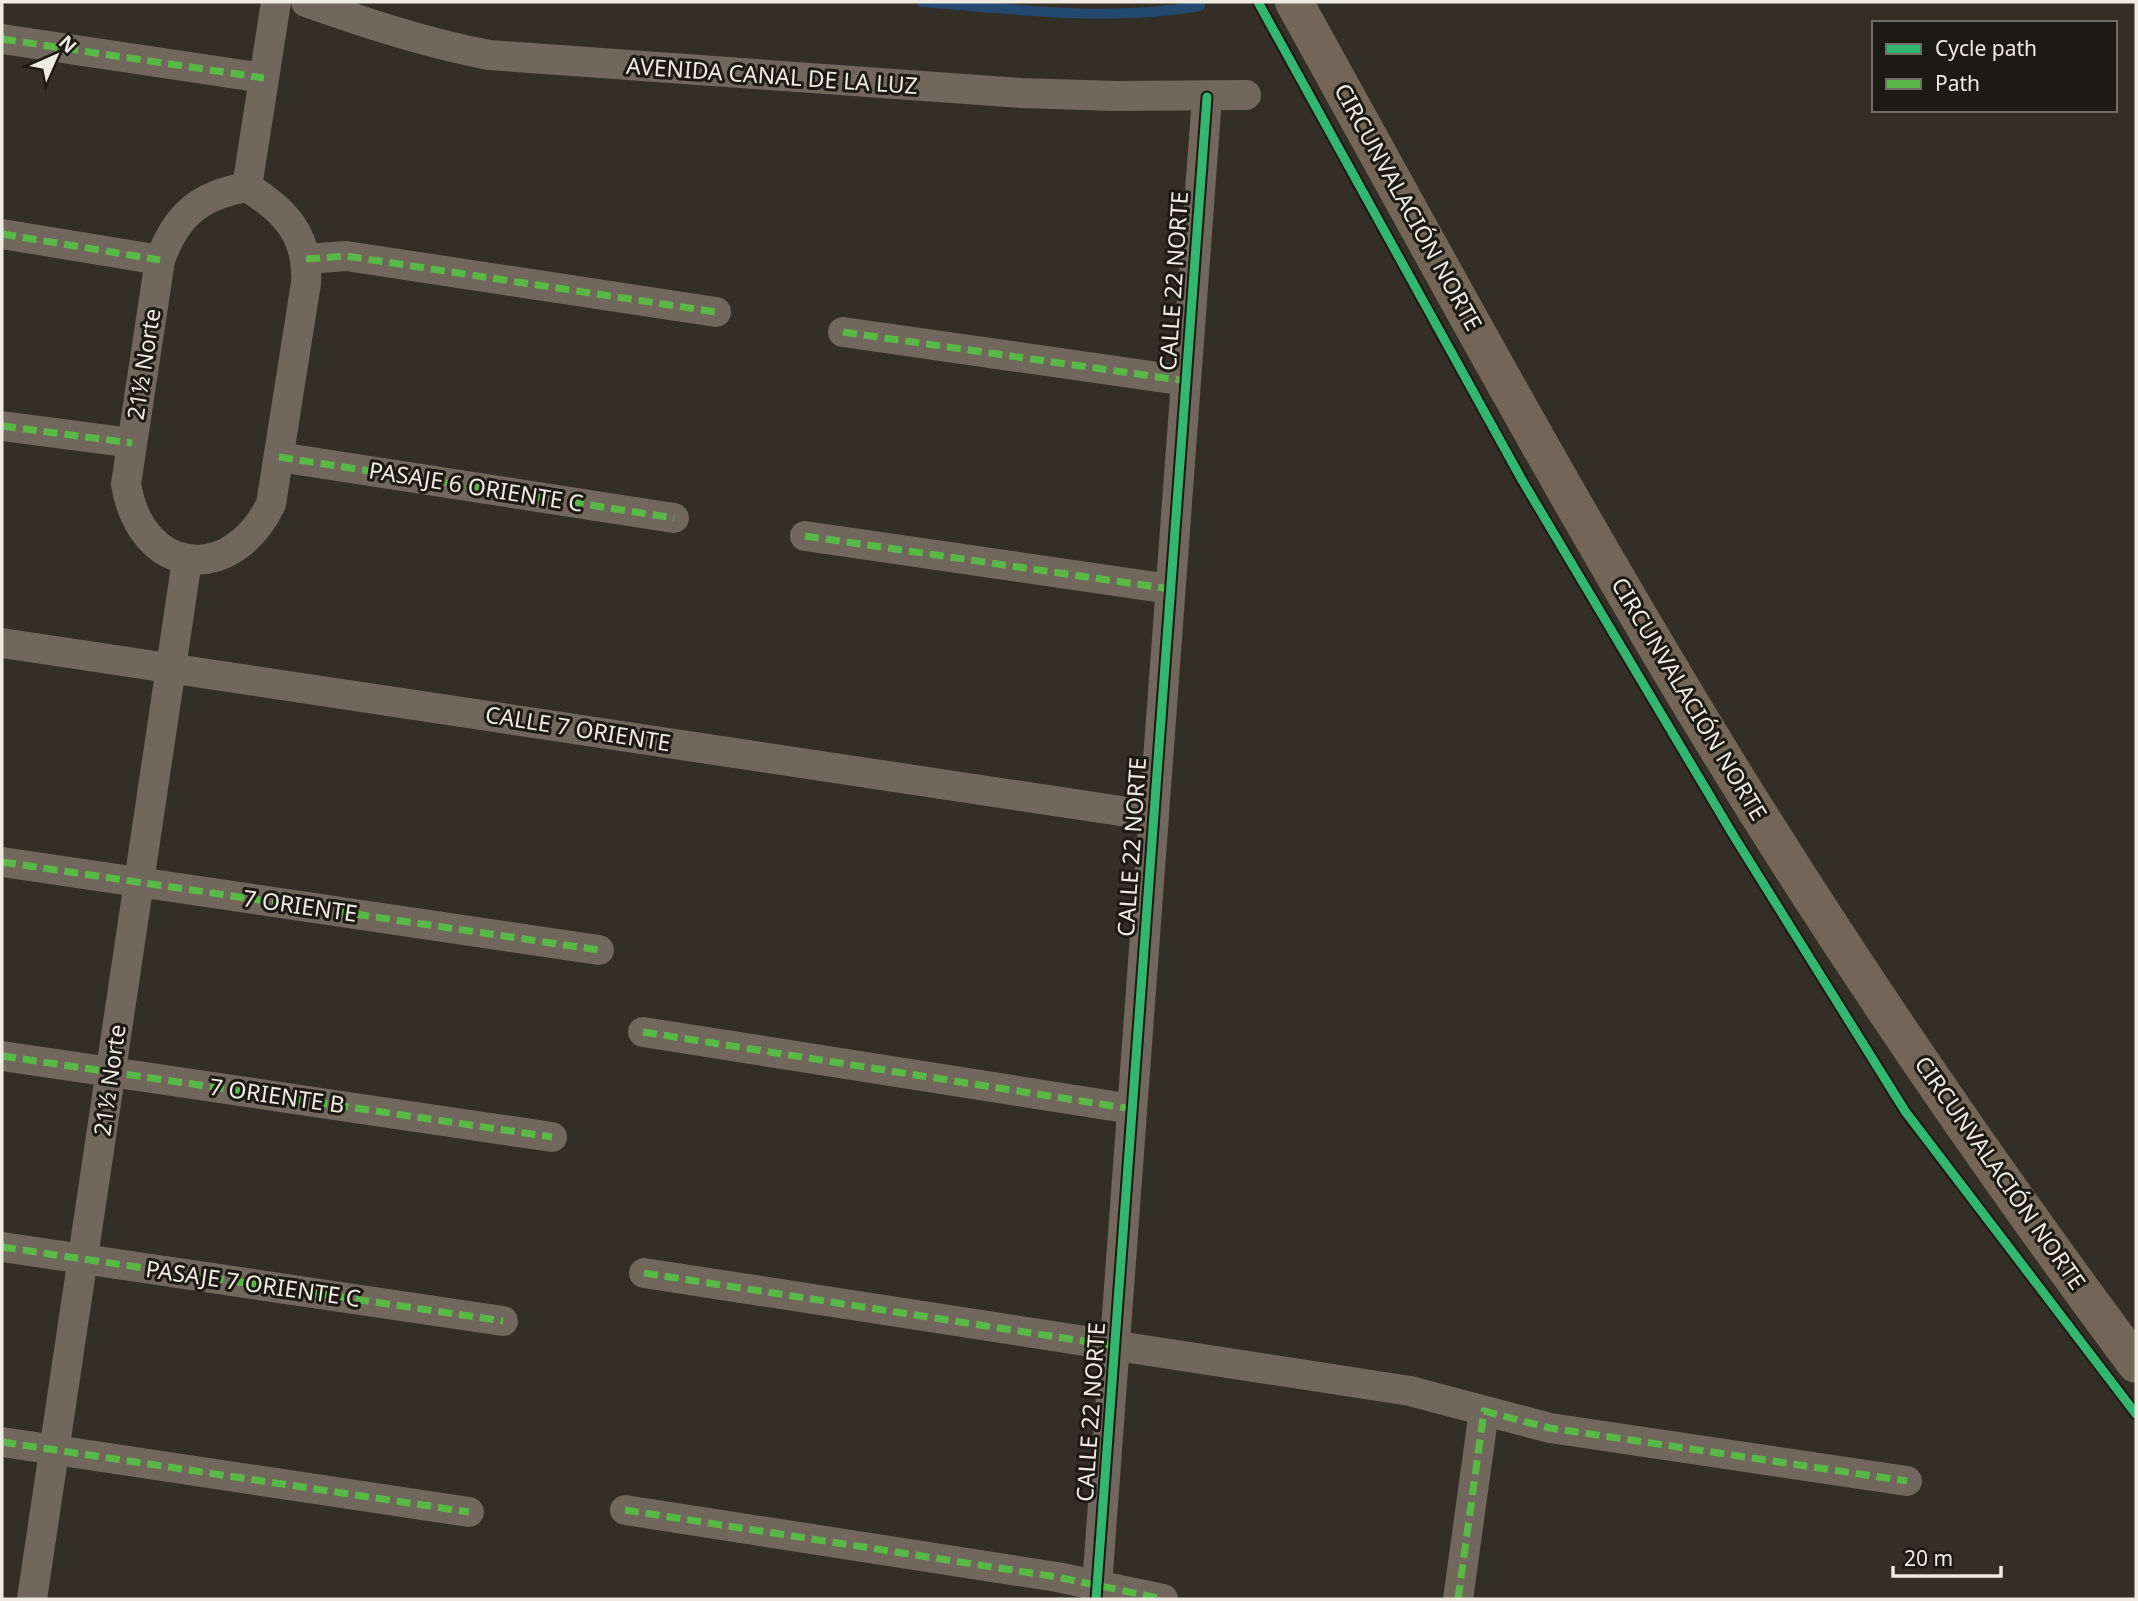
<svg xmlns="http://www.w3.org/2000/svg" width="2138" height="1601" viewBox="0 0 2138 1601" font-family="'Noto Sans',sans-serif">
	<style>
		.lines { fill: none; stroke-linecap: round; stroke-linejoin: round }
		.stream { stroke: #234a6e; stroke-width: 10 }
		.minor { stroke: #72675d; stroke-width: 30 }
		.primary { stroke: #736659; stroke-width: 38 }
		.quiet { stroke: #58b947; stroke-width: 7; stroke-dasharray: 14 7; stroke-linecap: butt }
		.cycleway-casing { stroke: #1c1a13; stroke-width: 13 }
		.cycleway { stroke: #33b770; stroke-width: 9 }
		.labels { text-anchor: middle; stroke-width: 6; stroke-linejoin: round; paint-order: stroke }
		.street-label { font-size: 23px; fill: #efebe2; stroke: #1c1a13 }
	</style>
	<rect width="100%" height="100%" fill="#332f27"/>
	<g class="lines">
		<path class="stream" d="M922,2c91,7 187,20 278,4"/>
		<g class="minor">
			<path d="M306,2c60,21 120,41 183,53l532,38 95,3 130,-1"/>
			<path d="M2,39l262,39"/>
			<path d="M247,187c38,23 62,49 59,96l-35,221c-40,82 -130,72 -145,-20l34,-224c16,-45 40,-65 87,-73z"/>
			<path d="M247,187l29,-185"/>
			<path d="M2,234l158,26"/>
			<path d="M306,259l40,-3 370,56"/>
			<path d="M843,332l343,49"/>
			<path d="M2,426l130,17"/>
			<path d="M279,457l395,61"/>
			<path d="M805,536l365,53"/>
			<path d="M2,643l1152,173"/>
			<path d="M2,862l597,88"/>
			<path d="M643,1032l489,77"/>
			<path d="M2,1056l550,81"/>
			<path d="M2,1247l501,74"/>
			<path d="M644,1273l766,118 140,37 357,53"/>
			<path d="M2,1442l467,70"/>
			<path d="M625,1510l432,67 106,22"/>
			<path d="M32,1599l155,-1039"/>
			<path d="M1096,1599l111,-1502"/>
			<path d="M1458,1599l26,-188"/>
		</g>
		<path class="primary" d="M1294,2c117,211 232,424 355,632 148,252 312,495 487,730"/>
		<g class="quiet">
			<path d="M2,39l262,39"/>
			<path d="M2,234l158,26"/>
			<path d="M306,259l40,-3 370,56"/>
			<path d="M843,332l343,49"/>
			<path d="M2,426l130,17"/>
			<path d="M279,457l395,61"/>
			<path d="M805,536l365,53"/>
			<path d="M2,862l597,88"/>
			<path d="M643,1032l489,77"/>
			<path d="M2,1056l550,81"/>
			<path d="M2,1247l501,74"/>
			<path d="M644,1273l471,73"/>
			<path d="M2,1442l467,70"/>
			<path d="M625,1510l432,67 106,22"/>
			<path d="M1458,1599l26,-188 66,17 357,53"/>
		</g>
		<defs>
			<g id="cycleway">
				<path d="M1258,2l264,478 213,358 170,273 231,303"/>
				<path d="M1096,1599l111,-1502"/>
			</g>
		</defs>
		<use href="#cycleway" class="cycleway-casing"/>
		<use href="#cycleway" class="cycleway"/>
	</g>
	<g class="labels">
		<g class="street-label">
			<text transform="translate(772 76) rotate(4)" y="8">AVENIDA CANAL DE LA LUZ</text>
			<text transform="translate(1408 207) rotate(61)" y="8">CIRCUNVALACIÓN NORTE</text>
			<text transform="translate(1174 281) rotate(-86)" y="8">CALLE 22 NORTE</text>
			<text transform="translate(144 364) rotate(-81)" y="8">21½ Norte</text>
			<text transform="translate(476 487) rotate(9)" y="8">PASAJE 6 ORIENTE C</text>
			<text transform="translate(1689 699) rotate(59)" y="8">CIRCUNVALACIÓN NORTE</text>
			<text transform="translate(578 729) rotate(9)" y="8">CALLE 7 ORIENTE</text>
			<text transform="translate(1132 847) rotate(-86)" y="8">CALLE 22 NORTE</text>
			<text transform="translate(300 906) rotate(8)" y="8">7 ORIENTE</text>
			<text transform="translate(110 1080) rotate(-82)" y="8">21½ Norte</text>
			<text transform="translate(277 1096) rotate(8)" y="8">7 ORIENTE B</text>
			<text transform="translate(2000 1173) rotate(55)" y="8">CIRCUNVALACIÓN NORTE</text>
			<text transform="translate(253 1284) rotate(8)" y="8">PASAJE 7 ORIENTE C</text>
			<text transform="translate(1091 1412) rotate(-86)" y="8">CALLE 22 NORTE</text>
		</g>
	</g>
	<rect width="2138" height="1601" fill="none" stroke="#efebe2" stroke-width="7"/>
	<rect x="1872" y="21" width="245" height="91" fill="#1c1a13" stroke="#706e66" stroke-width="2"/>
	<rect x="1886" y="44" width="35" height="10" fill="#33b770" stroke="#706e66" stroke-width="2"/>
	<text x="1935" y="56" font-size="21" fill="#efebe2">Cycle path</text>
	<rect x="1886" y="79" width="35" height="10" fill="#58b947" stroke="#706e66" stroke-width="2"/>
	<text x="1935" y="91" font-size="21" fill="#efebe2">Path</text>
	<g transform="translate(56 56) rotate(45)" stroke="#1c1a13" stroke-width="5" paint-order="stroke">
	<path d="M0-5L12 26L0 18L-12 26Z" fill="#efebe2"/>
	<text y="-10" font-size="19" font-weight="bold" text-anchor="middle" fill="#efebe2">N</text>
	</g>
	<path d="M1893 1566v10h108v-10" fill="none" stroke="#efebe2" stroke-width="3.5"/>
	<text x="1904" y="1566" font-size="21" fill="#efebe2" stroke="#1c1a13" stroke-width="5" paint-order="stroke">20 m</text>
</svg>
